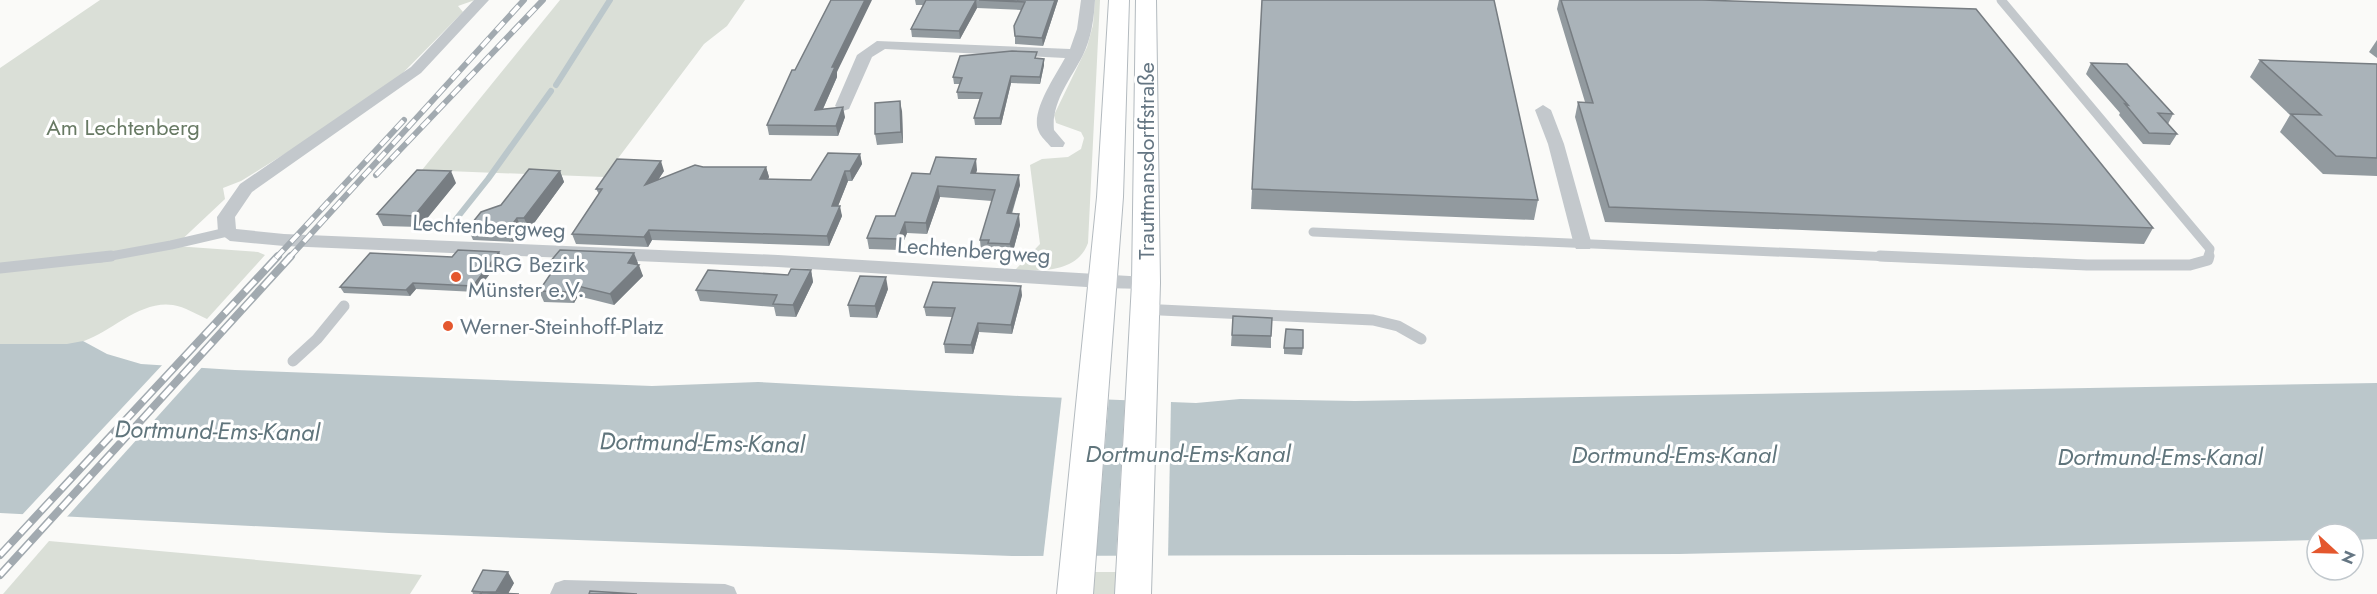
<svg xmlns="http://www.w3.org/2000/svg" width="2377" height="594" viewBox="0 0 2377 594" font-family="Jost,sans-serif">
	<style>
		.green { fill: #dadfd7 }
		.water { fill: #bbc7cb }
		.pier { fill: #fafaf8 }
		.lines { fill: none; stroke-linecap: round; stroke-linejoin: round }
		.stream { stroke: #bbc7cb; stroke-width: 6 }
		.secondary-casing { stroke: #b3babf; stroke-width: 2 }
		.lane-far1 { stroke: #c3c8cc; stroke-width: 9 }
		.lane { stroke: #c3c8cc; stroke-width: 11 }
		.street { fill: #c3c8cc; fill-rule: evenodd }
		.secondary { fill: #fff; fill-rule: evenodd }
		.rail-far1-casing { stroke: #a2aab0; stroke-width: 6 }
		.rail-casing { stroke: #a2aab0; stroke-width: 8 }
		.rail-far1 { stroke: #fff; stroke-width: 4; stroke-dasharray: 11; stroke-linecap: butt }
		.rail { stroke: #fff; stroke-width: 5; stroke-dasharray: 15; stroke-linecap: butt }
		.wall { fill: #929a9f }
		.shaded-wall { fill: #777d82 }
		.building { fill: #aab3b9; stroke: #777d82; stroke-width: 1.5 }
		.poi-dot { fill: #e4572e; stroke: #fff; stroke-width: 2 }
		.labels { text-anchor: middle; stroke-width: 6; stroke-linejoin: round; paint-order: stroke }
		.park-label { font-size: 22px; fill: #687a64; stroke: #fff }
		.street-label { font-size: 22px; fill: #657683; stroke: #fff }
		.poi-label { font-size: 22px; fill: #657683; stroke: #fff; text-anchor: start }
		.water-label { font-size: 24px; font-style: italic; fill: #60757c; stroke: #fff }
	</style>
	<rect width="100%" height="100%" fill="#fafaf8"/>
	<g class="green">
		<path d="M100,0h375l-17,6 5,6 -73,74 -14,11 -135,84 -18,7 2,11 -50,47 83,6 7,3 -58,64c-11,-5 -22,-12 -34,-14 -32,-5 -61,26 -89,36 -25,9 -58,3 -84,3v-276z"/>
		<path d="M560,0h185l-18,26 -23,18 -100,133 -182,-7z"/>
		<path d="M1095,0h5l-12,243c-11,30 -47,28 -73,27l25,-26 -10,-79 12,-6 26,-2 13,-8 3,-11 -3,-6 -25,-9 -2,-8 33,-68 6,-22z"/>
		<path d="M49,541l373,34 -12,19h-407z"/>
		<path d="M1091,572h29v22h-30z"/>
	</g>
	<path class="water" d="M83,341l24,13 34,10 94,6 417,16 106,-4 261,14 177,7 44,-4 115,2 1022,-18v156l-24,1v-6h-36v6l-638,14 -667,2 -623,-23 -389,-20v-169h67z"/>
	<g class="pier">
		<path d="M165,362l39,3 -139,154 -45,-2z"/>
		<path d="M1062,395l47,1 -13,163h-53z"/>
		<path d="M1125,397l46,2 -3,160h-52z"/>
	</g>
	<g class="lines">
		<g class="stream">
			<path d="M556,85l54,-85"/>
			<path d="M449,228l39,-49 63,-88"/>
		</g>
		<defs>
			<g id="secondary">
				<path d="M1109,0h20l-6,197 -30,397h-36l40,-397z"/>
				<path d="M1136,0h20l4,283 -9,311h-36l17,-311z"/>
			</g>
		</defs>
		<use href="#secondary" class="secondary-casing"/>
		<g class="lane-far1">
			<path d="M2001,0l209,249 -2,9"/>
			<path d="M1313,232l602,26"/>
			<path d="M100,258l71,-13 56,-13"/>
		</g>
		<g class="lane">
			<path d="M1880,256l207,9h103l18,-5 1,-4"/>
			<path d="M0,268l111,-12"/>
			<path d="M1161,310l212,10 25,6 23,13"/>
			<path d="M293,361l24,-22 27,-33"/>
		</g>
		<g class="street">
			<path d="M474,0h15l-68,73 -169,119 -17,25 1,12 48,5 494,21 368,22 7,2 3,4 -3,4 -7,2 -44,-1 -324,-21 -494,-21 -54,-5 -12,-9 -1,-15 23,-33 171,-117z"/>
			<path d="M1081,0h14c-1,19 -4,39 -12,55 -12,24 -32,47 -29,75l11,13 -2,4h-12c-4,-5 -10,-10 -12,-15 -10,-19 17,-57 26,-74l-180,-9 -13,8 -23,52 -6,2 -8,-5 22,-51 20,-14 193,8 7,-20z"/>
			<path d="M1543,105l8,5 13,34 28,101 -2,4h-14l-2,-4 -26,-101 -13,-34z"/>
			<path d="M564,580l161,4 9,3 3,7h-187l5,-11z"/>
		</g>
		<use href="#secondary" class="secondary"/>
		<defs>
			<g id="rail-far1">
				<path d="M376,175l167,-175"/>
				<path d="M276,258l128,-138"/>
				<path d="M289,258l235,-258"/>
			</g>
			<g id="rail">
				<path d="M0,555l278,-299"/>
				<path d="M0,575l291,-319"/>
			</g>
		</defs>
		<use href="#rail-far1" class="rail-far1-casing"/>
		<use href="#rail" class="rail-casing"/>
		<use href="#rail-far1" class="rail-far1"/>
		<use href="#rail" class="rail"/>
	</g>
	<g class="wall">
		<path d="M915,0h143l-15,46 -28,-2v-8l6,-26 -44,-2 -17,31 -48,-2 -1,-8 12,-24h-7z"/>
		<path d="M1262,0l276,200 -4,20 -283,-11z"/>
		<path d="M1559,0h143l451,228 -9,16 -539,-22 -30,-105 3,-15h7l-28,-93z"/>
		<path d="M2377,40v18l-8,-6z"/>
		<path d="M1038,58l6,7 -4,19 -29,-1 -10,42h-26l-1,-7 6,-19h-22l-1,-7 3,-8h-6l-1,-7z"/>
		<path d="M2260,60l117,4v112l-54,-2 -43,-42 10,-17 -40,-38z"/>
		<path d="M2091,63l82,51 -5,10 9,10 -7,11 -27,-1 -24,-29 1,-2 -34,-39z"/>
		<path d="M837,72v5l-14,32 22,8 -7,19 -69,-1 -2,-10z"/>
		<path d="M902,111l1,32 -26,2 -2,-11z"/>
		<path d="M860,154l2,10 -10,17h-4l-10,25 4,10 -13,30 -177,-6 -4,7 -72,-3 -4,-10 27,-40 -3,-5 68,-18 -6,9 45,-13h63l3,10 -1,2 43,1z"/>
		<path d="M977,170l-1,3 44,12 -8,29 8,11 -8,30 -22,-1 -1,-3h-8l-1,-11 12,-39 -52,-4 -13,37 -20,-1 -7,17 -31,-1 -2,-11 28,-22 35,-42z"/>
		<path d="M560,171l4,11 -35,48h-7l-9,12 -40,-2 -5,-12 33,-23z"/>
		<path d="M456,183l-36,44 -37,-1 -6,-12z"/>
		<path d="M452,257l50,1 -26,34 -60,-3 -6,7 -66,-3 -4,-6z"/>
		<path d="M549,263h89l-1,2 6,11 -29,29 -36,-9 -4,7 -30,-1 -5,-11 14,-20z"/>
		<path d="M811,270l2,12 -17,35 -20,-1 -2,-9 -74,-6 -4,-11 92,-15z"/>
		<path d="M888,289l-11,29 -27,-1 -2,-12z"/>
		<path d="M1022,295l-10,39 -33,-2 -6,22 -28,-1 -1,-9 8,-27 -26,-1 -2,-9z"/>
		<path d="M1233,316l38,20v12l-40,-2z"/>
		<path d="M1284,348h19l-1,7 -18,-1z"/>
		<path d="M514,583l-6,10 11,1h-46l-1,-3z"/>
	</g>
	<g class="shaded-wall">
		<path d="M865,0h7l-35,72v5l-19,43 -3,-10 17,-43z"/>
		<path d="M976,0l1,8 -17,31 -1,-8z"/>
		<path d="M1055,0h3l-15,46 -1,-8z"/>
		<path d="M1044,59v6l-4,19v-7z"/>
		<path d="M1011,76v7l-10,42 -1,-7z"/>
		<path d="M900,101l2,10 1,32 -2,-11z"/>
		<path d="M843,107l2,10 -7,19 -2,-10z"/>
		<path d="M860,154l2,10 -10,17 -2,-10z"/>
		<path d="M976,159l1,11 -5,14 -1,-11z"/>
		<path d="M661,161l3,10 -16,24 -3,-10z"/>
		<path d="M766,167l3,10 -6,12 -3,-10z"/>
		<path d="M451,171l5,12 -36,44 -6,-11z"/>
		<path d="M560,171l4,11 -35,48 -5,-12z"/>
		<path d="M845,171l3,10 -14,35 -2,-10z"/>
		<path d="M1019,175l1,10 -12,39 -1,-11z"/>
		<path d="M938,186l2,11 -13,37 -1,-11z"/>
		<path d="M840,206l2,10 -13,30 -2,-10z"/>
		<path d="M1019,214l1,11 -8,30 -2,-11z"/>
		<path d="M517,218l5,12 -9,12 -5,-12z"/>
		<path d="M905,222l2,11 -7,17 -2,-11z"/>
		<path d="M649,230l3,10 -4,7 -4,-10z"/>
		<path d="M499,252l3,6 -26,34 -3,-6z"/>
		<path d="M634,253l4,10 -6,10 7,-8 4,11 -29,29 -4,-11z"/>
		<path d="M811,270l2,12 -17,35 -3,-12z"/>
		<path d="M886,277l2,12 -11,29 -2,-12z"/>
		<path d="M413,283l3,6 -6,7 -4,-6z"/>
		<path d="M574,285l4,11 -4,7 -5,-11z"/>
		<path d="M1021,286l1,9 -10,39 -1,-9z"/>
		<path d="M978,323l1,9 -6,22 -2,-9z"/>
		<path d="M508,572l6,11 -6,11 -12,-2z"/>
	</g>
	<g class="building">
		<path d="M831,0h34l-33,67h3l-20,43 28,-3 -7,19 -69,-1 25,-55h3z"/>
		<path d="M926,0h50l-17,31 -48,-2z"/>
		<path d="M979,0h76l-13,38 -27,-2 -1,-10 11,-24z"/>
		<path d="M1262,0h232l44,200 -286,-11z"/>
		<path d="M1561,0h141l274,9 177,219 -544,-21 -31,-105 15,1z"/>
		<path d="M1012,51l25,1 -2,6 9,1 -4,18 -29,-1 -11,42h-26l8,-25 -25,-1 5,-14 -9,-1 7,-21z"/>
		<path d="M2260,60l117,4v94l-41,-2 -45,-42 30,1z"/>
		<path d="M2091,63l36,1 46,50 -15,-1 19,21 -28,-1 -24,-29 3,1z"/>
		<path d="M900,101l1,31 -26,2v-31z"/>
		<path d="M828,153l32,1 -10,17h-5l-13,35h8l-13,30 -178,-6 -5,7 -72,-3 30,-45h-6l21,-30 44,2 -16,24 50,-20 8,2h63l-6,12 51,1z"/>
		<path d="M936,157l40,2 -5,14 48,2 -12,38 12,1 -9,30 -22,-1 1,-3h-9l15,-50 -57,-4 -12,37 -21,-1 -7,17 -31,-1 9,-22h19l17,-43 18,1z"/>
		<path d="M529,169l31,2 -36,47h-7l-9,12 -40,-2 13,-16 20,-7z"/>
		<path d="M417,170l34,1 -37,45 -37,-2z"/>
		<path d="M458,250l41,2 -26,34 -60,-3 -7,7 -66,-3 30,-34 82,4z"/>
		<path d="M560,250l74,3 -6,10 11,2 -29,29 -36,-9 -5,7 -30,-1 19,-28h-9z"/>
		<path d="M791,269l20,1 -18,35 -20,-1 4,-9 -81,-5 12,-20 80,5z"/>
		<path d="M860,276l26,1 -11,29 -27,-1z"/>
		<path d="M933,282l88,4 -10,39 -33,-2 -7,22 -27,-1 11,-36 -31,-1z"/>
		<path d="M1233,316l39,2 -1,18 -39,-1z"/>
		<path d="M1286,329l17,1v18h-19z"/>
		<path d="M483,570l25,2 -12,20h-14l37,2h-39l2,-2 -10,-1z"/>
		<path d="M590,591l47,3h-48z"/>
	</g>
	<g class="poi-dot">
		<circle cx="456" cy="277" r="6"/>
		<circle cx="448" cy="326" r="6"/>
	</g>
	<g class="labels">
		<g class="park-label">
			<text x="123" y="135">Am Lechtenberg</text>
		</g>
		<g class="street-label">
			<text transform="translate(1146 161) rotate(-90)" y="8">Trauttmansdorffstraße</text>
			<text transform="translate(489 226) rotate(3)" y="8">Lechtenbergweg</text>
			<text transform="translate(974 250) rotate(4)" y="8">Lechtenbergweg</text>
		</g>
		<g class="poi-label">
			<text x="468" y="272">DLRG Bezirk<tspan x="468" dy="25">Münster e.V.</tspan></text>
			<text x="460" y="334">Werner-Steinhoff-Platz</text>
		</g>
		<g class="water-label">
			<text transform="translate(217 431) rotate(1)" y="8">Dortmund-Ems-Kanal</text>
			<text transform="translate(702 443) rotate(1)" y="8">Dortmund-Ems-Kanal</text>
			<text x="1188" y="462">Dortmund-Ems-Kanal</text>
			<text x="1674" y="463">Dortmund-Ems-Kanal</text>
			<text x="2160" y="465">Dortmund-Ems-Kanal</text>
		</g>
	</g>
	<g transform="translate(2335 552) rotate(112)"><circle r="28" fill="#ffffff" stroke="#c1c8cd" stroke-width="1.5"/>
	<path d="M0-4.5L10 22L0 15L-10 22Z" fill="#e4572e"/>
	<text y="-9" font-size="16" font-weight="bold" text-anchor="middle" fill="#657683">N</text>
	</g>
</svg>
